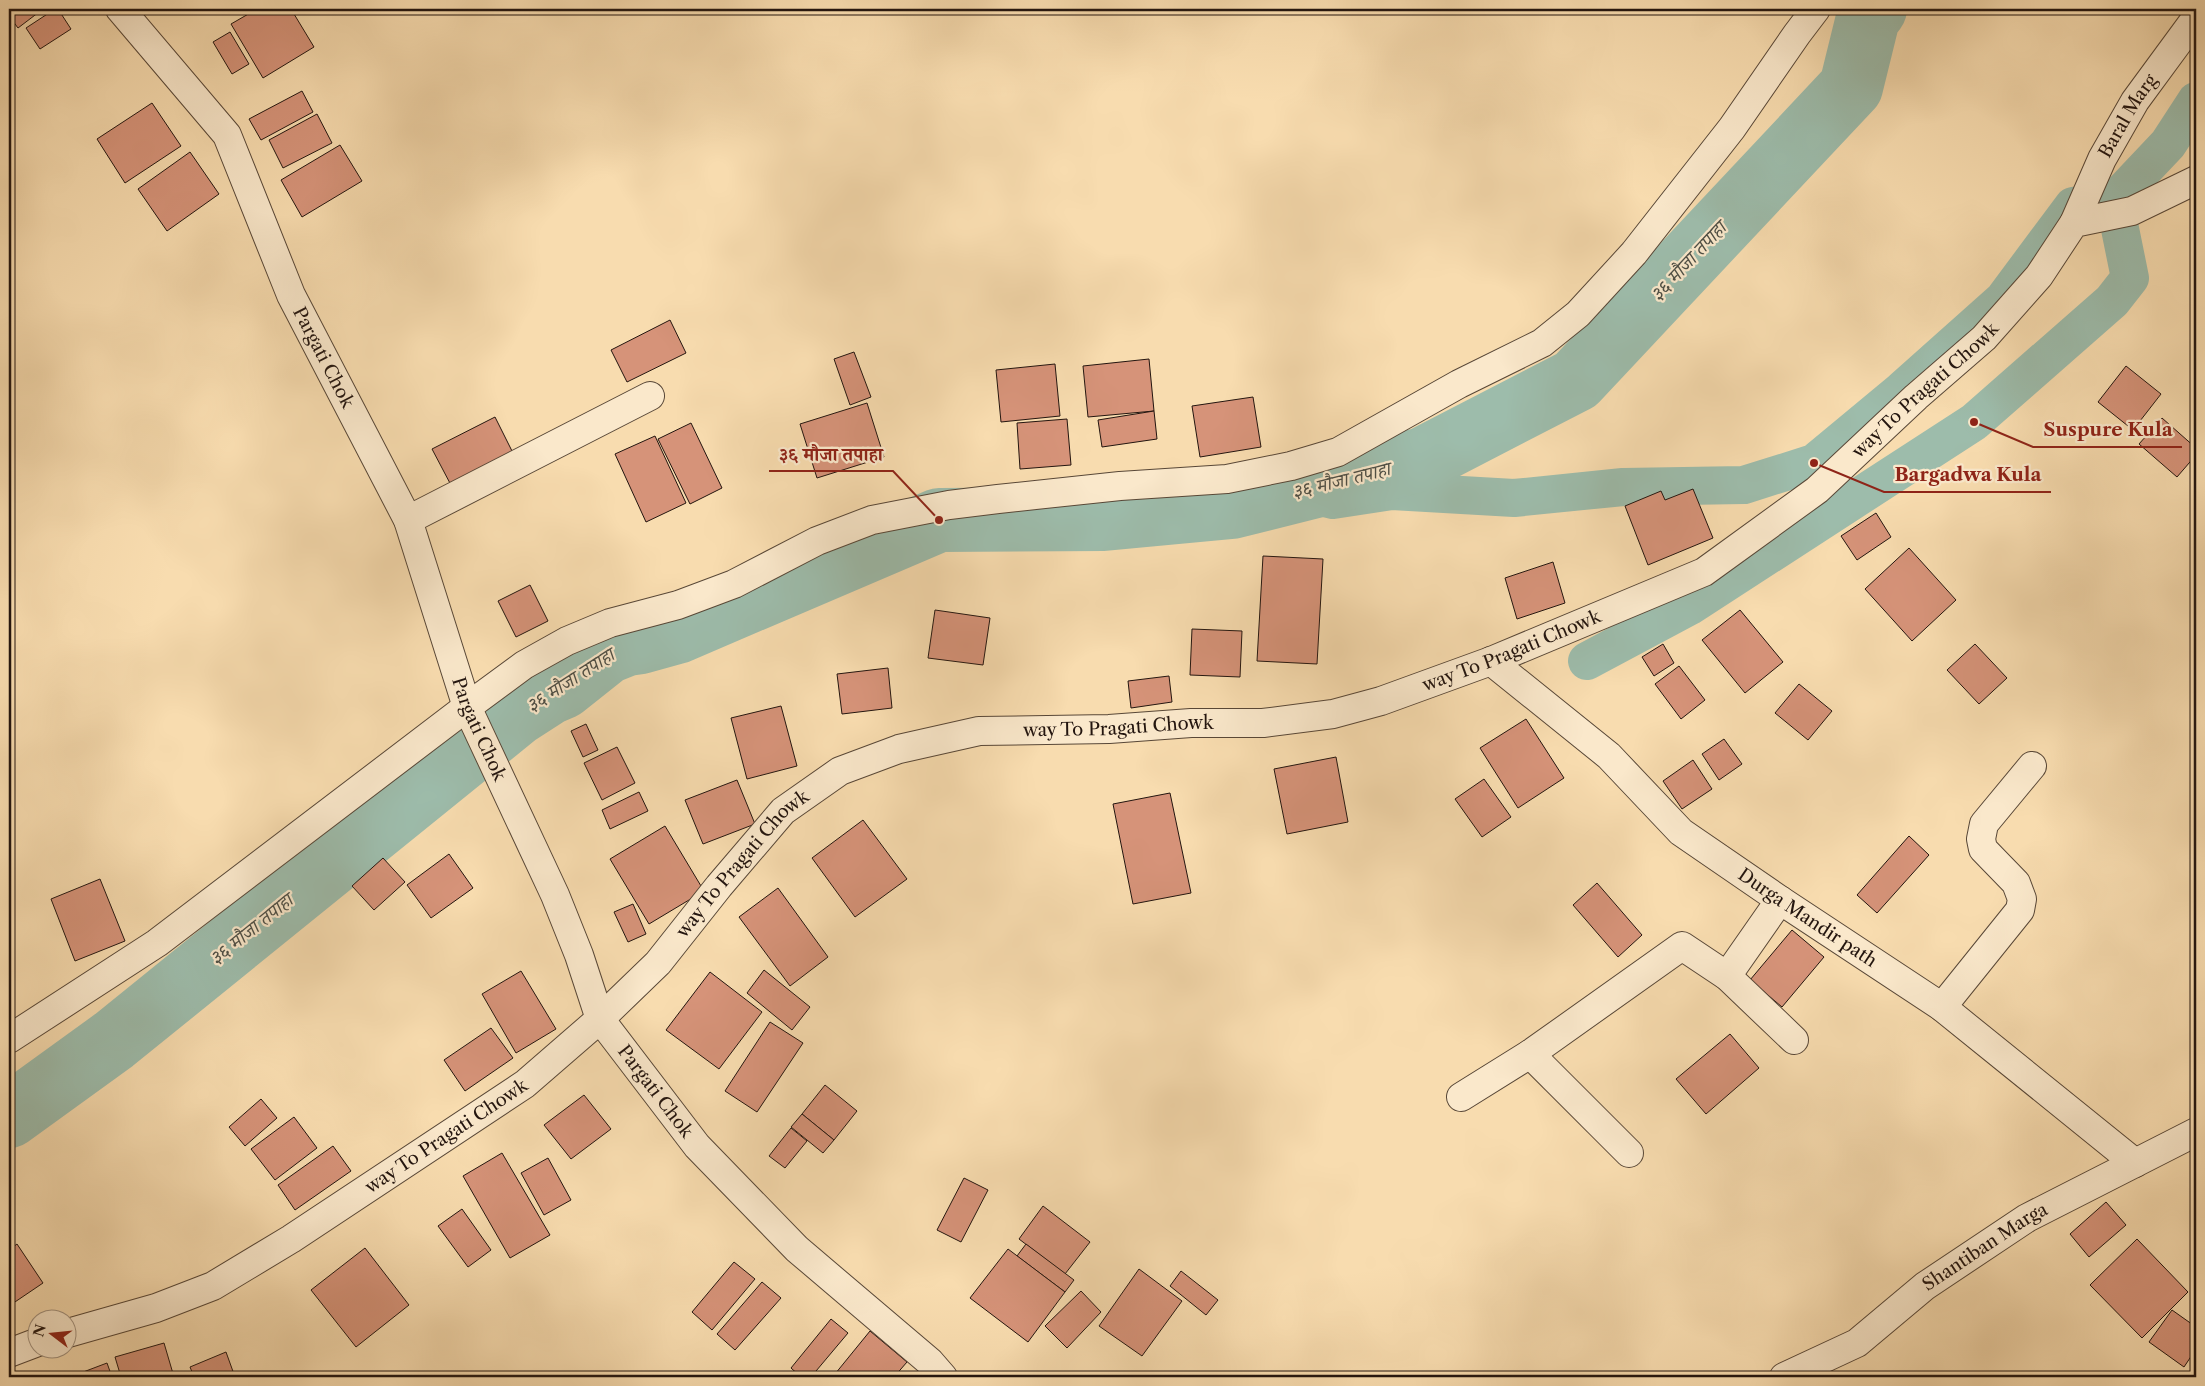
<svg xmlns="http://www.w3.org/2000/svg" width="2205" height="1386" viewBox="0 0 2205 1386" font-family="'Libre Caslon Text','Noto Serif Devanagari',serif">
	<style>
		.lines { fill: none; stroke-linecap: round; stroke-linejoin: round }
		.canal { stroke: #9dbcab; stroke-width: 38 }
		.river { stroke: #9dbcab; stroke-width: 64 }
		.building { fill: #d69379; stroke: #23150f }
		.minor-casing { stroke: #584737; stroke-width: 30 }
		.minor { stroke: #fae8cb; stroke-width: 28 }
		.labels { text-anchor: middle; stroke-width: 4.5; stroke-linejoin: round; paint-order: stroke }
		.street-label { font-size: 18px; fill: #23150f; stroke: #fae8cb }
		.water-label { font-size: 19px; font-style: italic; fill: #4e4f46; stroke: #fae8cb }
		.leader { fill: none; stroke: #8f2418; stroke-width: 2 }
		.callout-dot { fill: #8f2418; stroke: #fae8cb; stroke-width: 2 }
		.callout-label { font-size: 19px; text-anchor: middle; font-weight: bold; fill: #8f2418; stroke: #fae8cb; stroke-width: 4.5; stroke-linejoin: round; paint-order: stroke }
	</style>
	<rect width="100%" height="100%" fill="#f8dcaf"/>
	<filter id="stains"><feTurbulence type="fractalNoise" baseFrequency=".004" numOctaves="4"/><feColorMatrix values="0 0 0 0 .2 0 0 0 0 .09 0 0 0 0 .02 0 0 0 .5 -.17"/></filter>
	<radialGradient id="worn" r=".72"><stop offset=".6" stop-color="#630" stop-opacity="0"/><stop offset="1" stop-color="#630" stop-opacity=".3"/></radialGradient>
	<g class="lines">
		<g class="canal">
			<path d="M1296,491l37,9 59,-9 122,7 109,-11 121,-2 70,-22 88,-73 101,-90 70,-94 43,-7 52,-55 28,-43"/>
			<path d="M1587,661l103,-55 284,-184 138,-121 18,-23 -14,-69 28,-14"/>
		</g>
		<path class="river" d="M9,1116l105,-76 404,-327 31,-20 14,-6 44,-35 20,-8 14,-2 36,-10 262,-112 165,-1 128,-12 191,-48 153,-79 275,-293 17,-69 7,-9"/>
	</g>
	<g class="building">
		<path d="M9,9h34l-25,19 -9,-12z"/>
		<path d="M55,9h3l13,20 -31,20 -14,-21z"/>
		<path d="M257,9h34l23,38 -51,31 -32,-54z"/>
		<path d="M230,32l19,32 -17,10 -19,-32z"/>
		<path d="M302,91l11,21 -52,28 -12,-21z"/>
		<path d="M152,103l29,43 -56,37 -28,-44z"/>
		<path d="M317,114l15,29 -49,25 -14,-28z"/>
		<path d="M340,145l22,36 -60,36 -21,-37z"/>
		<path d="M190,152l29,42 -52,37 -29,-42z"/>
		<path d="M670,320l16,33 -59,29 -16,-32z"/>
		<path d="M854,352l17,45 -21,8 -16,-46z"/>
		<path d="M1149,359l5,52 -66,6 -5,-51z"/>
		<path d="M1055,364l5,52 -59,6 -5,-52z"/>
		<path d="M2126,366l35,28 -28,36 -35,-28z"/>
		<path d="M1253,397l8,50 -61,10 -8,-51z"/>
		<path d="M867,403l17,54 -67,21 -17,-54z"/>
		<path d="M1154,411l3,28 -55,8 -4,-27z"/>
		<path d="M495,417l19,38 -62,32 -20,-38z"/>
		<path d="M2162,418l34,30v7l-19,22 -38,-33z"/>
		<path d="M1067,419l4,46 -51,4 -3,-46z"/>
		<path d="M691,423l31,65 -32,16 -32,-65z"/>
		<path d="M655,436l31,67 -40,19 -31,-68z"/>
		<path d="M1693,489l20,49 -65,27 -23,-59 36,-15 4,9z"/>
		<path d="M1876,513l15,24 -34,23 -16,-24z"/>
		<path d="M1909,548l47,52 -44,41 -47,-52z"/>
		<path d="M1263,556l60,3 -6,105 -60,-3z"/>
		<path d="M1553,562l12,41 -48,16 -12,-41z"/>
		<path d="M530,585l18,36 -32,16 -18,-36z"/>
		<path d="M935,610l55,8 -7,47 -55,-7z"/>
		<path d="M1740,610l43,52 -38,31 -43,-53z"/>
		<path d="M1192,629l50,2 -2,46 -50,-2z"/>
		<path d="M1663,644l11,19 -20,13 -12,-19z"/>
		<path d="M1975,644l32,34 -28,26 -32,-34z"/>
		<path d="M1679,666l26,34 -24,19 -26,-35z"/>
		<path d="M888,668l4,40 -50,6 -5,-40z"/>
		<path d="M1169,676l3,26 -41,6 -3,-27z"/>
		<path d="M1799,684l33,27 -24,29 -33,-27z"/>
		<path d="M781,706l16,60 -50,13 -16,-61z"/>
		<path d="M1526,719l38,59 -46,30 -38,-60z"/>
		<path d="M586,724l12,26 -15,7 -12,-26z"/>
		<path d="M1724,739l18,25 -23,16 -17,-26z"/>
		<path d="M617,747l18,36 -33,17 -18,-37z"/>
		<path d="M1336,757l12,65 -61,12 -13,-65z"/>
		<path d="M1693,760l19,29 -30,20 -19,-28z"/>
		<path d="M1484,779l27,38 -29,20 -27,-38z"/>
		<path d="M737,780l18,44 -52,20 -18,-44z"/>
		<path d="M639,792l9,19 -38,18 -8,-19z"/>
		<path d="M1170,793l21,100 -58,11 -20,-100z"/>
		<path d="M863,820l44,59 -52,38 -43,-59z"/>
		<path d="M665,826l39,65 -55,33 -39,-65z"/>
		<path d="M1909,836l20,19 -52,58 -20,-18z"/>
		<path d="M449,854l24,34 -42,30 -24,-33z"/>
		<path d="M383,858l22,24 -31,28 -22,-24z"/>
		<path d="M100,879l25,62 -50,20 -24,-62z"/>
		<path d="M1597,883l45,52 -24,22 -45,-52z"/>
		<path d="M778,888l50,69 -38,29 -51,-69z"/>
		<path d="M633,904l13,30 -18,8 -14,-30z"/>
		<path d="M1792,930l32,27 -42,50 -32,-27z"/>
		<path d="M764,970l46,37 -18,23 -45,-37z"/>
		<path d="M521,971l35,58 -40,24 -34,-59z"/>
		<path d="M710,972l52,40 -43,57 -53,-39z"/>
		<path d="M770,1022l33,21 -46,69 -32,-21z"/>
		<path d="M491,1028l22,30 -48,33 -21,-31z"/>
		<path d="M1730,1034l29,34 -53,46 -30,-35z"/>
		<path d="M825,1085l32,26 -23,29 -32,-26z"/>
		<path d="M584,1095l27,34 -40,30 -27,-34z"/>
		<path d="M261,1099l16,19 -32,28 -16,-19z"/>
		<path d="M802,1114l32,26 -11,13 -32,-26z"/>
		<path d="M294,1117l23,31 -42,32 -24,-31z"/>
		<path d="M791,1128l16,13 -22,27 -16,-12z"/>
		<path d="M333,1146l18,25 -56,39 -17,-25z"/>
		<path d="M502,1153l48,82 -40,23 -47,-82z"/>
		<path d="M548,1158l23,42 -27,15 -23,-42z"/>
		<path d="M964,1178l24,12 -27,52 -24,-12z"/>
		<path d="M2106,1202l20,23 -37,32 -19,-23z"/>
		<path d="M1043,1206l47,36 -25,32 -46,-35z"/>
		<path d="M462,1209l29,41 -23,17 -30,-41z"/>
		<path d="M2137,1239l51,53 -46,46 -52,-53z"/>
		<path d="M17,1244l26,39 -34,23v-56z"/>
		<path d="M1026,1244l48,36 -9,12 -48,-36z"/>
		<path d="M365,1248l44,57 -53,42 -45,-57z"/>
		<path d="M1008,1249l57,43 -37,50 -58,-44z"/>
		<path d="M734,1262l21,17 -43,51 -20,-18z"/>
		<path d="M1139,1269l43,32 -40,55 -43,-30z"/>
		<path d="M1181,1271l37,29 -12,15 -36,-29z"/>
		<path d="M762,1282l19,16 -46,52 -18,-16z"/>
		<path d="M1081,1291l20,21 -34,36 -22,-22z"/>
		<path d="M2172,1310l24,17v22l-12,18 -35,-25z"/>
		<path d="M831,1319l17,14 -37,44h-10l-10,-9z"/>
		<path d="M870,1331l37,31 -13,15h-55l-4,-3z"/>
		<path d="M164,1343l10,34h-53l-6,-20z"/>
		<path d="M226,1352l9,25h-41l-4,-10z"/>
		<path d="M107,1363l5,14h-42z"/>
	</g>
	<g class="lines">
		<defs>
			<g id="minor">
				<path id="s1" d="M120,9l107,126 64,160 117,225 59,187 88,188 24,60 21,64 97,127 100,103 133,113 13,15"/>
				<path id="s2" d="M2074,223l28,-64 33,-58 61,-83"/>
				<path d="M408,520l242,-124"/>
				<path id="s3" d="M1491,661l118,95 72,76 99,68 162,107 193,156"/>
				<path d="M1727,976l53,-76"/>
				<path d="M1942,1007l78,-97 2,-11 -6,-16 -33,-34 -2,-10 3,-15 48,-58"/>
				<path d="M9,1039l148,-96 310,-236 57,-42 43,-24 43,-18 68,-18 56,-21 83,-43 55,-21 77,-15 49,-6 122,-13 107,-7 64,-13 47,-14 121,-68 83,-41 36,-29 56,-61 98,-125 65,-94 19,-25"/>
				<path d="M1530,1054l99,99"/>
				<path d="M1461,1097l69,-43 152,-108 45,30 67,64"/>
				<path id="s4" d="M68,1333l88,-25 57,-22 78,-47 234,-155 75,-65 58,-56 61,-77 64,-75 57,-40 59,-22 80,-18 130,-2 82,-6h72l70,-9 48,-13 110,-40 213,-89 113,-82 99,-93 68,-59 55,-62 35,-53 58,-12 64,-31"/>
				<path d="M9,1353l29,-11"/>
				<path id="s5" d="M1784,1377l73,-34 68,-57 102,-68 169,-86"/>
			</g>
		</defs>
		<use href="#minor" class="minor-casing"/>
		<use href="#minor" class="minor"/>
	</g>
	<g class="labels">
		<g class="street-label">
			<text dy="6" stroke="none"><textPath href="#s2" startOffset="120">Baral Marg</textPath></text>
			<text dy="6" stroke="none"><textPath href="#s1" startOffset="408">Pargati Chok</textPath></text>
			<text dy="6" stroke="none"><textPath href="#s4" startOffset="2155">way To Pragati Chowk</textPath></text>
			<text dy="6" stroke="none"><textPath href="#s4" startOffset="1660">way To Pragati Chowk</textPath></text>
			<text dy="6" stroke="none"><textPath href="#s4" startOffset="1255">way To Pragati Chowk</textPath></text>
			<text dy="6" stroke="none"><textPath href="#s1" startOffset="812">Pargati Chok</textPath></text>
			<text dy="6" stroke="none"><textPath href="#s4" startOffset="835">way To Pragati Chowk</textPath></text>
			<text dy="6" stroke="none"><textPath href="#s3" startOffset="409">Durga Mandir path</textPath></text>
			<text dy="6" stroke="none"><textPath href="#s1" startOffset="1218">Pargati Chok</textPath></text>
			<text dy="6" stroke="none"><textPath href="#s4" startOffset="430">way To Pragati Chowk</textPath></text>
			<text dy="6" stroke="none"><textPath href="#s5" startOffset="241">Shantiban Marga</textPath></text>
		</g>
		<g class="water-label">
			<text transform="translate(1688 261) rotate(-47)" y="7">३६ मौजा तपाहा</text>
			<text transform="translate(1341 480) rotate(-14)" y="7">३६ मौजा तपाहा</text>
			<text transform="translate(570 680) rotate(-33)" y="7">३६ मौजा तपाहा</text>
			<text transform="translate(251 929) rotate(-39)" y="7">३६ मौजा तपाहा</text>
		</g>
	</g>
	<path class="leader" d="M1974 422L2033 447H2182M939 520L893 471H769M1814 463L1884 492H2051"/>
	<g class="callout-dot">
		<circle cx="1974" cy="422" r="5"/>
		<circle cx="939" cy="520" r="5"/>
		<circle cx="1814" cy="463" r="5"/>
	</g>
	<g class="callout-label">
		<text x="2108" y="436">Suspure Kula</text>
		<text x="831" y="461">३६ मौजा तपाहा</text>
		<text x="1968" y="481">Bargadwa Kula</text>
	</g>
	<rect width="2205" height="1386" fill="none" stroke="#f8dcaf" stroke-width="30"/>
	<rect x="10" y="10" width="2185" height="1366" fill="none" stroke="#23150f" stroke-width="2.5"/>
	<rect x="15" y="15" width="2175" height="1356" fill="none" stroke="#23150f"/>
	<g transform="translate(52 1334) rotate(286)"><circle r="24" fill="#fae8cb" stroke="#a49480"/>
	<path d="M0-4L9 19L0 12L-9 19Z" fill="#8f2418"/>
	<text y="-8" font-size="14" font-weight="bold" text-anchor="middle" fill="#23150f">N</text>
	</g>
	<rect width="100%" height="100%" filter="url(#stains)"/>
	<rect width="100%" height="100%" fill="url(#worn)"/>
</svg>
